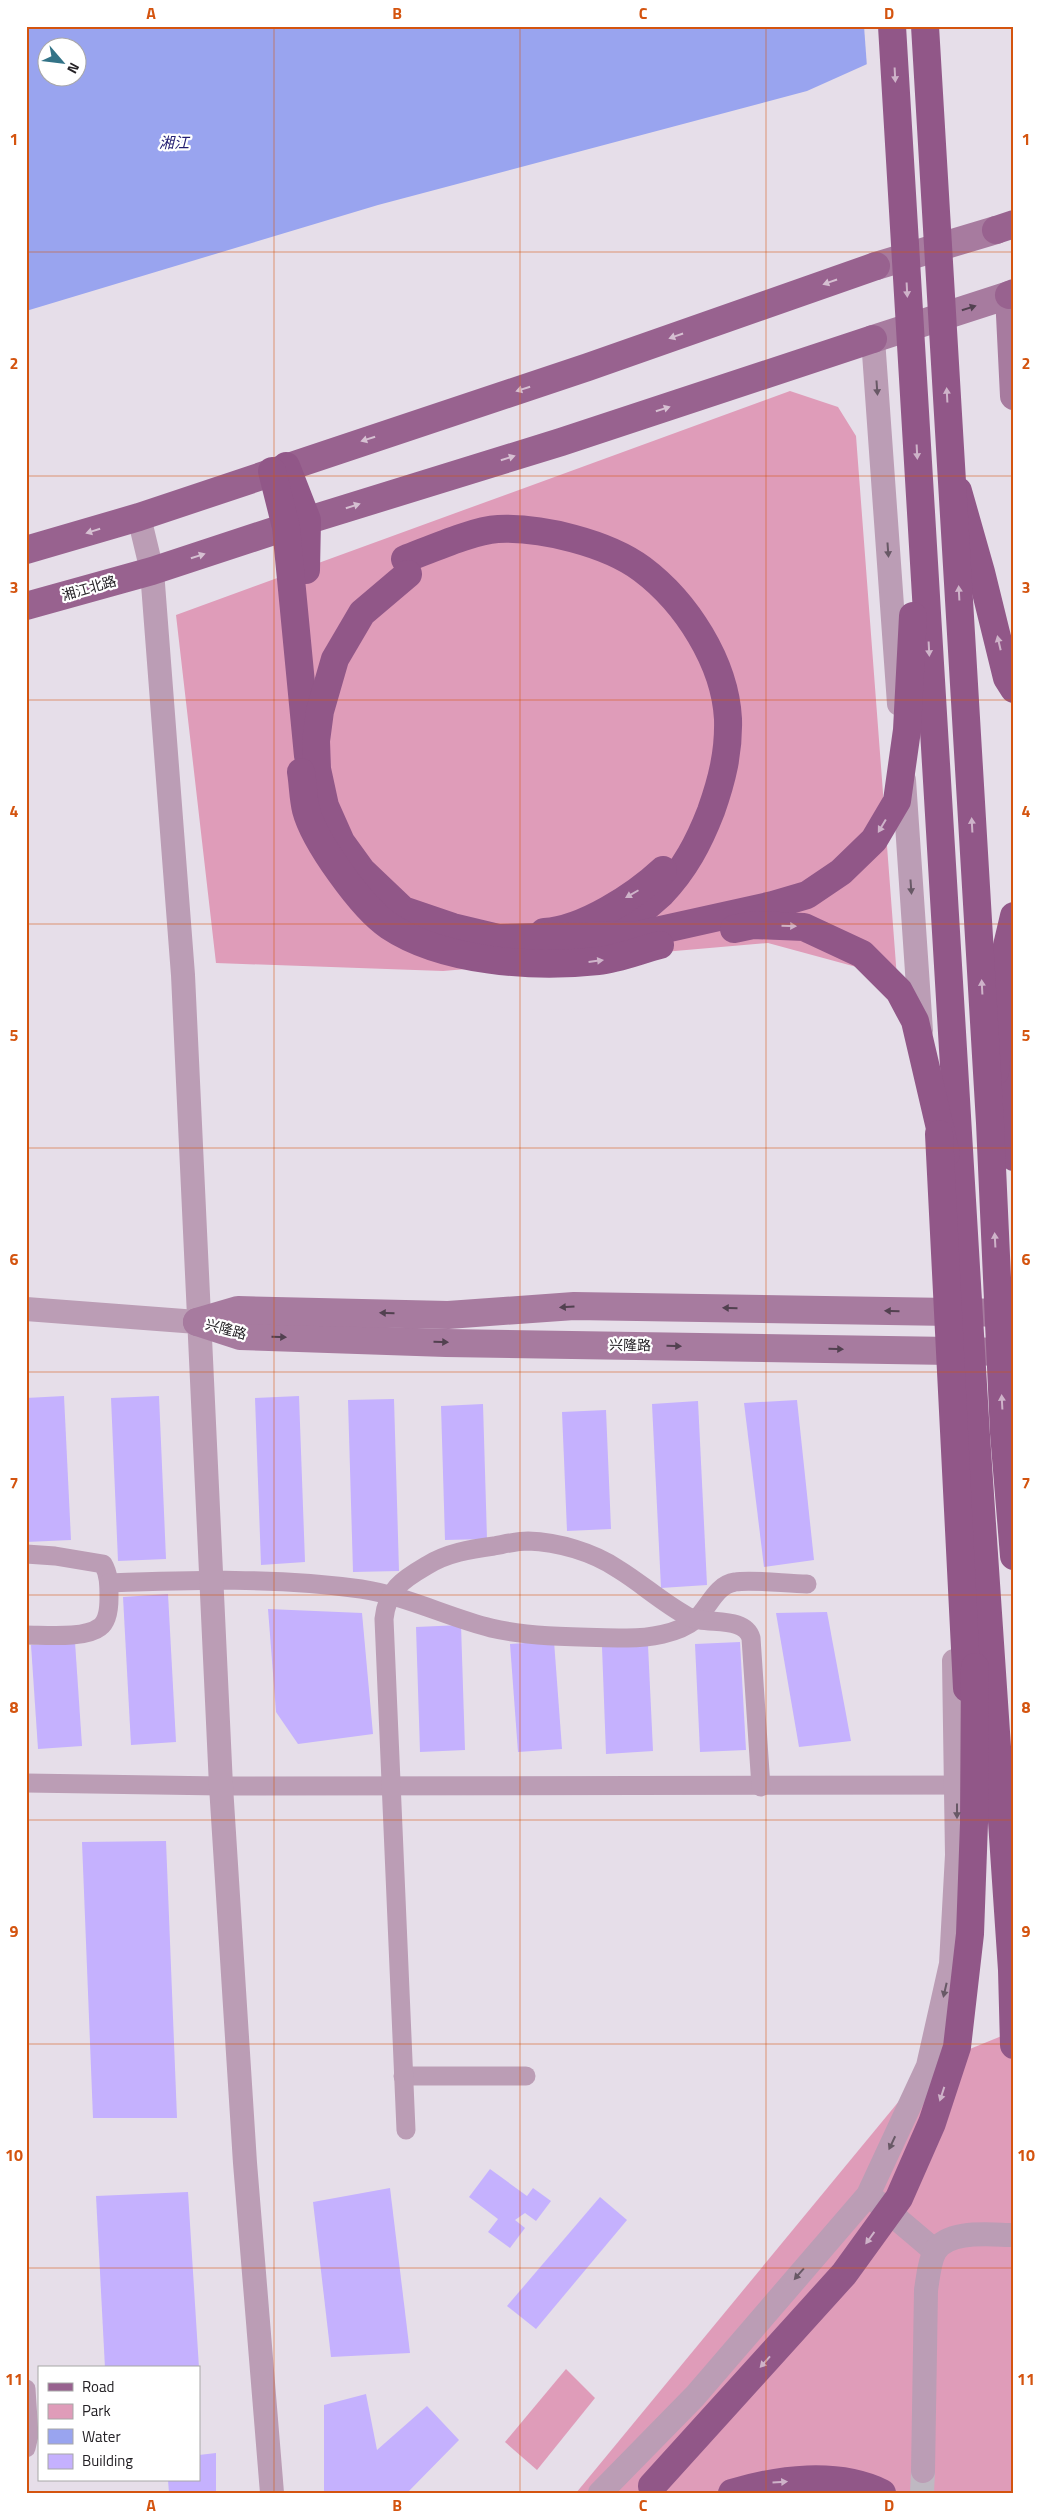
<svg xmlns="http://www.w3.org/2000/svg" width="1040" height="2519" viewBox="0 0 1040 2519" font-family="'Titillium Web','Noto Sans SC',sans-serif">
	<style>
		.green { fill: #df9cb9 }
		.water { fill: #99a4ef; fill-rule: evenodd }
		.pier { fill: #e6dee9 }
		.building { fill: #c5b1fe }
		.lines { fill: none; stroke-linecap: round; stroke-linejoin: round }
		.tertiary-tunnel { stroke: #bfb8c2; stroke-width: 24; stroke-dasharray: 24 12; stroke-linecap: butt }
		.minor { stroke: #bb9db5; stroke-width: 19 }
		.tertiary { stroke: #bb9db5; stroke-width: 24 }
		.secondary { stroke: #a77b9f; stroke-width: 28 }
		.primary { stroke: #98628f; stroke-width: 28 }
		.trunk { stroke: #915788; stroke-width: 28 }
		.trunk-bridge { stroke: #915788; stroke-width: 28 }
		.oneway { fill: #ceb3c9 }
		.oneway2 { fill: #d6c0d2 }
		.oneway3 { fill: #524150 }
		.oneway4 { fill: #685966 }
		.grid { fill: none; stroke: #d4540f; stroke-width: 1; stroke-opacity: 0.55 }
		.labels { text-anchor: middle; stroke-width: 4.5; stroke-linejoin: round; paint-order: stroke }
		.street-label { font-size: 14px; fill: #252226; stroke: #fff }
		.water-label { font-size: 15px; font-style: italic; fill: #221c71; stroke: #fff }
		.neatline { fill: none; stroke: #d4540f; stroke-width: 2 }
		.grid-label { font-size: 16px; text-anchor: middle; font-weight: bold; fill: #d4540f }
	</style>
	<rect width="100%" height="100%" fill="#e6dee9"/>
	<g class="green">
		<path d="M790,391l48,16 18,29 41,542 -129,-35 -325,28 -227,-8 -40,-348z"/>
		<path d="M1014,2031v462h-438l352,-427z"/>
		<path d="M566,2369l29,29 -58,72 -32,-28z"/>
	</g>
	<path class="water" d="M26,26h926l-145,65 -429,114 -352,106zM48,48h30v30h-30z"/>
	<path class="pier" d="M864,26h87v3l-84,38z"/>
	<g class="building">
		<path d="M64,1396l7,144 -45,2v-144z"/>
		<path d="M159,1396l7,163 -48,2 -7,-163z"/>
		<path d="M299,1396l6,166 -44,3 -6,-167z"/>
		<path d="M394,1399l5,172 -46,1 -5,-172z"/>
		<path d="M797,1400l17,160 -50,7 -20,-164z"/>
		<path d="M698,1401l9,184 -46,3 -9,-184z"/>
		<path d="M483,1404l4,135 -42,1 -4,-134z"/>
		<path d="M606,1410l5,119 -44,2 -5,-119z"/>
		<path d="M168,1594l8,148 -45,3 -8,-148z"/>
		<path d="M268,1609l94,4 11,121 -75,10 -22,-32z"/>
		<path d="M827,1612l24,129 -52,6 -23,-134z"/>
		<path d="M461,1625l4,125 -45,2 -4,-125z"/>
		<path d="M554,1641l8,108 -44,3 -8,-108z"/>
		<path d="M75,1642l7,104 -44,3 -7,-104z"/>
		<path d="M740,1642l6,108 -46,2 -5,-108z"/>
		<path d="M648,1645l5,106 -47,3 -4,-107z"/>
		<path d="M166,1841l11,277h-84l-11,-276z"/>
		<path d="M490,2169l37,27 6,-8 18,13 -15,20 -11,-8 -10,7 10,8 -15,20 -22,-16 10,-13 -29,-22z"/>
		<path d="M390,2188l20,165 -79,4 -18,-155z"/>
		<path d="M188,2192l11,176h-94l-9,-172z"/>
		<path d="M600,2197l27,23 -91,109 -29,-23z"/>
		<path d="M366,2394l11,56 50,-44 32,34 -52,53h-83v-88z"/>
		<path d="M216,2453v40h-47l-1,-13h31v-25z"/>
	</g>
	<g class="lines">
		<path class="tertiary-tunnel" d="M922,2493l1,-22"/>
		<g class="minor">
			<path d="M26,1554l29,2 48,8c6,10 6,21 6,34 0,9 -1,23 -9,29 -15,12 -55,8 -74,8"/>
			<path d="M109,1583c84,-3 168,-6 252,6 46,7 86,28 130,39 44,10 91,9 136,10 21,0 51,-4 68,-18 14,-12 20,-35 40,-38 17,-3 53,2 72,2"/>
			<path d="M26,1783l195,3 793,-1"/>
			<path d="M403,2076h123"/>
			<path d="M406,2130l-22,-511c3,-29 18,-39 42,-53 20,-13 45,-17 68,-20 11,-2 23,-5 34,-5 30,1 65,11 90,28 23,14 45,34 69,47 18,10 57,-1 64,22l10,149"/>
			<path d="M26,2389l3,46 -3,13"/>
		</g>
		<g class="tertiary">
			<path d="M873,339l26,365"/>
			<path d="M139,517l13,54 31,404 38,811 24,377 27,330"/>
			<path d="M904,780l17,251"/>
			<path d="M26,1309l171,13"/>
			<path d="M876,2201l59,50"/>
			<path d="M923,2471l3,-181c2,-12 3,-28 9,-39 14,-22 56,-16 79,-16"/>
			<path d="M600,2493l95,-97 173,-201 60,-129 23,-102 6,-109 -3,-194"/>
		</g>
		<g class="secondary">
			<path d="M876,266l120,-36"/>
			<path d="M873,339l136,-44 5,101"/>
			<path d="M197,1322l43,14 206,7 568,9"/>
			<path d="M197,1322l41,-12 210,5 126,-9 440,7"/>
		</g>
		<g class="primary">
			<path d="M996,230l18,-6"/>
			<path d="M1009,295l5,-2"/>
			<path d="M26,550l113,-33 449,-150 288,-101"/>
			<path d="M26,606l126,-35 134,-44 275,-85 312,-103"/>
		</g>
		<g class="trunk">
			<path d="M286,466l21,54 -1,50"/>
			<path d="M272,471l14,56 22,229"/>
			<path d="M958,491l23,81 26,106 7,11"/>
			<path d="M405,559c24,-9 69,-29 93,-30 43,-2 109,14 144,40 44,33 83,93 86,150 1,33 -6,61 -17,92 -12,31 -26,58 -50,83 -14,13 -49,43 -68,46"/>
			<path d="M544,932c39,-2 91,-36 119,-62"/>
			<path d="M1008,1046l6,111"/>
			<path d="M995,1072l11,-122 8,-34"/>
			<path d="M732,2493c46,-14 105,-22 150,0"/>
		</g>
		<g class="trunk-bridge">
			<path d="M892,26l84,1409 36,535 2,75"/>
			<path d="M925,26l65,1097 14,310 10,123"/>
			<path d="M408,574l-46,39 -27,46 -15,52 -4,30 1,28 8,37 16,36 21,29 41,39 50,17 46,11 139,-3 135,-30 34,-10 34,-23 33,-32 23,-39 10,-71 6,-114"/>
			<path d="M301,772c2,12 2,26 5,38 8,31 56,98 83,116 54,36 145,42 209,35 21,-2 42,-11 62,-16"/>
			<path d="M734,929l19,-4 51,2 58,27 37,37 16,30 31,133"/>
			<path d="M939,1134l28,554"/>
			<path d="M652,2486l192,-212 55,-76 33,-75 25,-76 13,-113 4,-111 1,-156"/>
		</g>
	</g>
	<defs><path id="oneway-solid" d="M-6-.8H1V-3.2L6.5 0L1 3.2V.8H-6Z" transform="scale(1.25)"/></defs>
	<g class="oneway">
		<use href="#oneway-solid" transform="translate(895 75) rotate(87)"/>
		<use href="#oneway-solid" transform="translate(907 290) rotate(87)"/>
		<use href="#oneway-solid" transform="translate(947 395) rotate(-93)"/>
		<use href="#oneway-solid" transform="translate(917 452) rotate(87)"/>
		<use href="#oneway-solid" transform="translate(959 593) rotate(-93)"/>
		<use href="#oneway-solid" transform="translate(999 643) rotate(-103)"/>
		<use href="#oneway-solid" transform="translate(929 649) rotate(87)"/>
		<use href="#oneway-solid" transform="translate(972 825) rotate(-93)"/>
		<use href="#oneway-solid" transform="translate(882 826) rotate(121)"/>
		<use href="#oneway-solid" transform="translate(632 894) rotate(150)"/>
		<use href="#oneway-solid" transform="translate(789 926) rotate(2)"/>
		<use href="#oneway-solid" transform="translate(596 961) rotate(-7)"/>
		<use href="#oneway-solid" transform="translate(982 987) rotate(-93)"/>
		<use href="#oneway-solid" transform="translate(995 1240) rotate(-93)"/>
		<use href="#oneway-solid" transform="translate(1002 1402) rotate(-93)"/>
		<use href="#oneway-solid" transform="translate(942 2094) rotate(108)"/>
		<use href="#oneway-solid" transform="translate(870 2238) rotate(126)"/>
		<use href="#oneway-solid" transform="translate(765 2362) rotate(132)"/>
		<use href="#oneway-solid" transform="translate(780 2482) rotate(-4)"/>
	</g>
	<g class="oneway2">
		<use href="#oneway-solid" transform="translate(830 282) rotate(161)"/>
		<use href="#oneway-solid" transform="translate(676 336) rotate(161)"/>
		<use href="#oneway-solid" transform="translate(523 389) rotate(162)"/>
		<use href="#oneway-solid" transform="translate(663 409) rotate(-18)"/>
		<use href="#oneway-solid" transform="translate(368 439) rotate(162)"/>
		<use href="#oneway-solid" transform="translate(508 458) rotate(-17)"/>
		<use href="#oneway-solid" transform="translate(353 506) rotate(-17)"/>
		<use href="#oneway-solid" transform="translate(93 531) rotate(163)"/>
		<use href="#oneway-solid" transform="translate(198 556) rotate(-18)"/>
	</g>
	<g class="oneway3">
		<use href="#oneway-solid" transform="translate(969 308) rotate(-18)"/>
		<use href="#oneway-solid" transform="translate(567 1307) rotate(176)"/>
		<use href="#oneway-solid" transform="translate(730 1308) rotate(-179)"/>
		<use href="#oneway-solid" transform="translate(892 1311) rotate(-179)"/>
		<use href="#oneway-solid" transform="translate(387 1313) rotate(-179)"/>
		<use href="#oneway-solid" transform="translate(279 1337) rotate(2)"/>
		<use href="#oneway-solid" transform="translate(441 1342) rotate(2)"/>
		<use href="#oneway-solid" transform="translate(674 1346) rotate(1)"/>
		<use href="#oneway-solid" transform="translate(836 1349) rotate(1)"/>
	</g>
	<g class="oneway4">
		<use href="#oneway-solid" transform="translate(877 388) rotate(86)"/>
		<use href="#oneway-solid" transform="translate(888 550) rotate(86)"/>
		<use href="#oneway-solid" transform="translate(911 887) rotate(86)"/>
		<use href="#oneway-solid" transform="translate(957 1811) rotate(90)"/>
		<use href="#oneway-solid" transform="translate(945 1990) rotate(103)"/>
		<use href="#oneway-solid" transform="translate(892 2143) rotate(115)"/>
		<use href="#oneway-solid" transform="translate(799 2274) rotate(131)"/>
	</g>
	<path class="grid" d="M274,26v2467M520,26v2467M766,26v2467M26,252h988M26,476h988M26,700h988M26,924h988M26,1148h988M26,1372h988M26,1595h988M26,1820h988M26,2044h988M26,2268h988"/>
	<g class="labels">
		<g class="street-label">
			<text transform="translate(89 588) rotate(-16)" y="5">湘江北路</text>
			<text transform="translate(226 1329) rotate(15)" y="5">兴隆路</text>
			<text transform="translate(630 1345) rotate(1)" y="5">兴隆路</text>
		</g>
		<g class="water-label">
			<text x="174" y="148">湘江</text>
		</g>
	</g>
	<rect width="1040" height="2519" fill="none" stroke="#ffffff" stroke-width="55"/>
	<rect x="38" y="2366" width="162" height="115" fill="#ffffff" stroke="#a8a7a8"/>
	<rect x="48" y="2383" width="25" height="8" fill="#98628f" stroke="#a8a7a8"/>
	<text x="82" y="2392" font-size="15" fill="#252226">Road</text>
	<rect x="48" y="2404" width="25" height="15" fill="#df9cb9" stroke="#a8a7a8"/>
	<text x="82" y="2416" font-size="15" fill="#252226">Park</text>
	<rect x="48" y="2429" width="25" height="15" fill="#99a4ef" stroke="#a8a7a8"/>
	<text x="82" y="2442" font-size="15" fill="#252226">Water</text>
	<rect x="48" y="2454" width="25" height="15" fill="#c5b1fe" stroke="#a8a7a8"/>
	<text x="82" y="2466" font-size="15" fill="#252226">Building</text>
	<g transform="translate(62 62) rotate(118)"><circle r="24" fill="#ffffff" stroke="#a8a7a8"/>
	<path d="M0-4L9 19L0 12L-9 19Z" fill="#337387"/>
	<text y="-8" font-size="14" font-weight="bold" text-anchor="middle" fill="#252226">N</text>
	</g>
	<rect x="28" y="28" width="984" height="2464" class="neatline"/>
	<g class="grid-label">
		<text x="151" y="19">A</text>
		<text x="397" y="19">B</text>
		<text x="643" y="19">C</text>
		<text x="889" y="19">D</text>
		<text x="14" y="145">1</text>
		<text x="1026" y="145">1</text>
		<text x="14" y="369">2</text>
		<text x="1026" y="369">2</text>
		<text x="14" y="593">3</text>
		<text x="1026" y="593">3</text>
		<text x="14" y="817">4</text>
		<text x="1026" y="817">4</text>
		<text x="14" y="1041">5</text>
		<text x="1026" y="1041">5</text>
		<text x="14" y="1265">6</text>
		<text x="1026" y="1265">6</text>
		<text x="14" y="1489">7</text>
		<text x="1026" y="1489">7</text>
		<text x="14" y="1713">8</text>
		<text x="1026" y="1713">8</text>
		<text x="14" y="1937">9</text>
		<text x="1026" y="1937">9</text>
		<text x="14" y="2161">10</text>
		<text x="1026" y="2161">10</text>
		<text x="14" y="2385">11</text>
		<text x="1026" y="2385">11</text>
		<text x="151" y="2511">A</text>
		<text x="397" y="2511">B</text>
		<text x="643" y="2511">C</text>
		<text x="889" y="2511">D</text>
	</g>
</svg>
